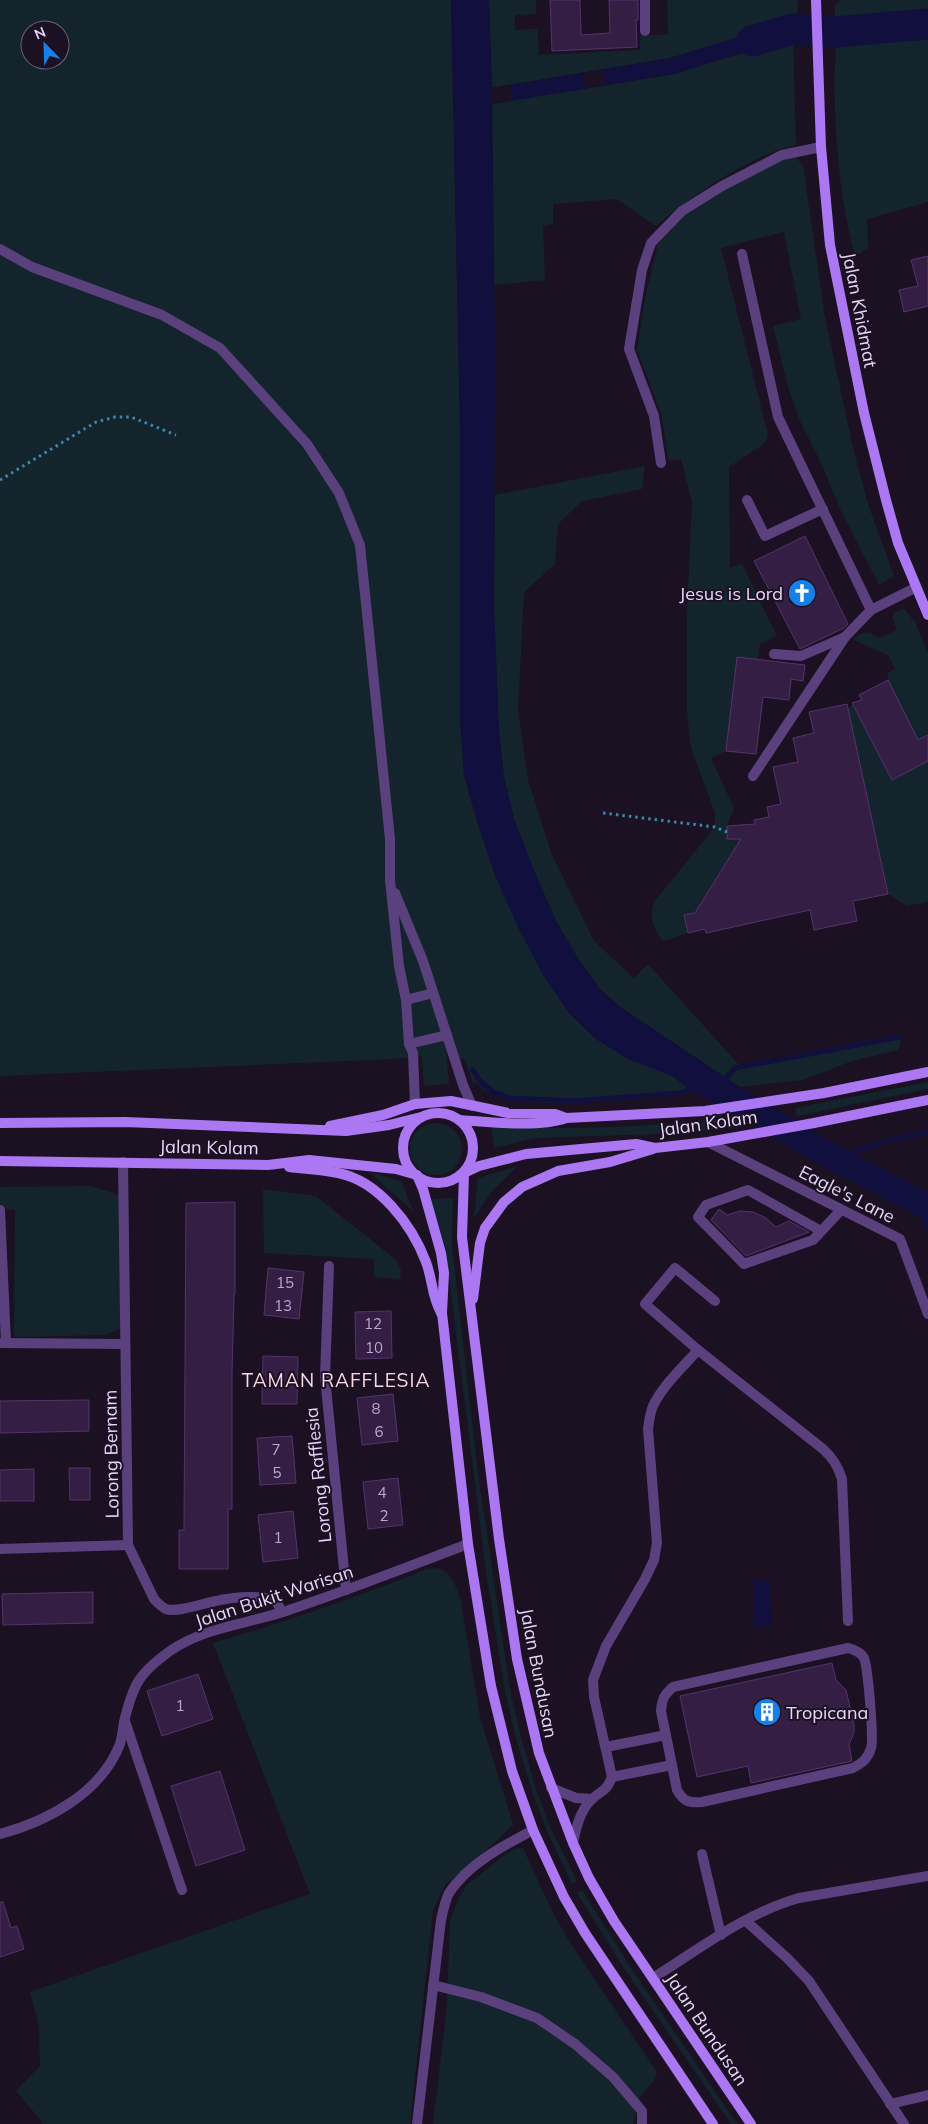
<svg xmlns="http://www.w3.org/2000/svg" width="928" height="2124" font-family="Mulish,sans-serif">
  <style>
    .green { fill: #14242d; fill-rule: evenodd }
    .water { fill: #100f3e }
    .pier { fill: #1b1123 }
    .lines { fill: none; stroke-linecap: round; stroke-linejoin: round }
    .stream { stroke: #100f3e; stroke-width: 5 }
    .river { stroke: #100f3e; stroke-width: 31 }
    .building { fill: #341e43; stroke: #55336c }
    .path { stroke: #3a86ac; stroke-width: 3; stroke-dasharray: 2.5 4; stroke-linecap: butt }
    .lane { stroke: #5b407e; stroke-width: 10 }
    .street { stroke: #5b407e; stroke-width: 10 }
    .secondary { stroke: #ab77f2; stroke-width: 10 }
    .labels { text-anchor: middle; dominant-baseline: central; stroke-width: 4; stroke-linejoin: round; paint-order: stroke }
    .number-label { font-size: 15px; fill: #bca9cd }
    .street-label { font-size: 18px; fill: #e9d7fb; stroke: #1b1123 }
    .poi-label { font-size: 18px; fill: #e9d7fb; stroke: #1b1123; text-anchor: end }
    .neighbourhood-label { font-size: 19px; letter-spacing: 1px; fill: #fbd9e1; stroke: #1b1123 }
  </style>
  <rect width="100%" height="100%" fill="#1b1123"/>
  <!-- green -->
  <g class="green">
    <path d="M0,0h451l9,423v295l4,57 13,46 18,54 24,54 50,84 27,26 32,19 44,18 18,13 -8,6c-39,3 -185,22 -205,-13l-4,1 -8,-23 -19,-6 3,30 -25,2 -2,-30 -30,3 -392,17zM30,30h30v30h-30z"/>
    <path d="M489,0h47v14l-21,1v15l23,-1 1,26 101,-5v-14l28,-2 -1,-34h131l-1,17 -5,4 -122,37 -178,30z"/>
    <path d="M840,0h88v18l-93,4v-16z"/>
    <path d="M928,30v172l-61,17 1,30 -13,7c-18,-70 -23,-144 -19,-215l8,-6z"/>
    <path d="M793,37l3,108c-44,9 -105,51 -140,81l-39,-27 -64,5v20l-10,2 2,54 -51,5 -2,-181 182,-30z"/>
    <path d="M795,157l8,8 21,147 29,136 15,56 26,72 -15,9 -39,-76 -18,-44 -23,-46 -11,-32 -15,-61 28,-7 -17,-87 -63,16 47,187 -3,8 -36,24 1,101 12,-4 35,72 -17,8 -2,16 -32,91 -15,7 23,50 -7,18v13h14l-41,66 1,6 -17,4 4,18 -24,8c-11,-12 -15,-23 -10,-39l61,-75v-14l-24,-65 -4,-37v-98l5,-111 -11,-43 -12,2 -8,-48 -24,-63 8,-52 13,-54 27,-29 39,-25 59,-30z"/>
    <path d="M645,466l-3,23 -60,12 -24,23 -3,40 -31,28 -6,118 10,70 24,75 42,86 40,37 14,-14 91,101 162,-31 -1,12 -3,4 -45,11 -49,19 -63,7 -120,-80 -21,-19 -22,-31 -21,-36 -22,-50 -20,-52 -10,-42 -5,-45 -5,-123 1,-114z"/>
    <path d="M904,609l11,13 13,31v82l-47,24 11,21 36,-19v141l-21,4 -19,-12 -53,-179 18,-10 16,30 37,-19 -18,-36v-7l7,-4 -7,-14 -35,-15c8,-8 16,-10 25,-2l19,-8 -5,-14 3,-4z"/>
    <path d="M928,1082v7l-131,27 -2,-8z"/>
    <path d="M731,1117l15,8 -61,8 -149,5 -42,10 -3,-22c24,2 48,2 72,2 57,0 112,-4 168,-11z"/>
    <circle cx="436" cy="1149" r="26"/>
    <path d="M518,1166l-26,25 -18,27 4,-40z"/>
    <path d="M369,1172l32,9 12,30z"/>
    <path d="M89,1186l19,5 17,7 -4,130 -15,7 -92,2 1,-127 -15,-1v-22z"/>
    <path d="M263,1189l53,7 79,63 6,11 -1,9 -26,-2v-18l-110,-6z"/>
    <path d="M453,1198l-1,47 25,221 33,224 12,51 15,51 14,37 26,52 -5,3 -25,-53 -14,-37 -16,-52 -12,-51 -19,-120 -41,-326 -15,-46z"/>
    <path d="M438,1568c14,5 17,16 22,29l20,120 33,107 -15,16 -53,45 -12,25 -23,214h-366l-28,-33 24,-25 -1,-39 -9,-35 280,-98 -97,-251c72,-21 142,-45 212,-73z"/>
    <path d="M523,1848l30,65 15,26 89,133 -3,9 -14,16 -7,27h-200l14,-119 3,-84 8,-22 9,-14 36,-29 11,-7z"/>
    <path d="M582,1890l49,78 106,156h-6l-106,-154 -48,-77z"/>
  </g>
  <!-- water -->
  <g class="water">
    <path d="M451,0h38l3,88 178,-30 122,-37 1,16 -119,37 -182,30 3,240 -1,265 5,123 5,45 10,42 20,52 22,50 21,36 22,31 21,19 115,77 97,58 96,51v43l-6,-18 -113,-59 -119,-70 -18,-13 -44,-17 -32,-20 -27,-26 -26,-38 -24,-46 -24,-54 -18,-54 -13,-46 -4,-57v-295z"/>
    <path d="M928,18v12l-84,5 -8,6 -1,-19z"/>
    <path d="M753,1580h17l1,46 -17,1z"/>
  </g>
  <!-- pier -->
  <g class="pier">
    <path d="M604,70l1,15 -20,3 -2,-15z"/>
    <path d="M512,85v15l-20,4v-16z"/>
  </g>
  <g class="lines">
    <!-- stream -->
    <g class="stream">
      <path d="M473,1070l6,10 13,11 17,7 65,3 105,-8 17,-6"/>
      <path d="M720,1079l6,-1 9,-10 165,-31"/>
      <path d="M847,1155l34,-13 47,-10"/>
    </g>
    <!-- river -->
    <path class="river" d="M752,41l41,-12 42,3 93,-8"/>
  </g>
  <!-- building -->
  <g class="building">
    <path d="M550,0h30l1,35 29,-2 -1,-33h29v20h-2l1,27 -85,4z"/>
    <path d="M928,256v50l-24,6 -5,-22 19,-4 -7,-26z"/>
    <path d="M805,536l43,88 -4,4 -44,21 -46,-88z"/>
    <path d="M737,657l68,8 -2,16 -12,-2 -2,21 -26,-3 -7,57 -30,-3z"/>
    <path d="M888,680l30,60 10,-5v26l-36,19 -40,-77 10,-3 -3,-5z"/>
    <path d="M847,704l41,190 -35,7 4,20 -43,9 -4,-20 -104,23 -1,-4 -17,4 -4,-18 11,-2 46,-74h-14v-13l28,-2 -1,-4 15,-3 -2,-10 14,-3 -8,-37 25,-5 -5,-24 21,-5 -5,-21z"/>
    <path d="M235,1202v92h-1l-2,80v135h-4v60h-49v-39h5l2,-327z"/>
    <path d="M719,1209l8,6 13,-4 13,1 13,6 10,9 13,-6 20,11 -63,24 -35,-36z"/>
    <path d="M268,1268l36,4 -5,47 -35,-4z"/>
    <path d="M391,1311l1,47 -36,1 -1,-47z"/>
    <path d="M263,1356l35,1 -1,47h-35z"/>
    <path d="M393,1394l5,47 -36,4 -5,-47z"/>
    <path d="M89,1400v31l-89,2v-32z"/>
    <path d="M292,1436l4,47 -36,2 -3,-47z"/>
    <path d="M69,1468h21v32h-20z"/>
    <path d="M34,1469v32h-34v-31z"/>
    <path d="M398,1478l5,47 -35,4 -5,-47z"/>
    <path d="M293,1511l5,47 -35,4 -5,-47z"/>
    <path d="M93,1592v31l-90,2 -1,-31z"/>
    <path d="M832,1663l4,17 10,10 8,34v9l-5,11 3,17 -101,22 -3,-17 -51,11 -17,-81z"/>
    <path d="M198,1674l15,45 -51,17 -15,-45z"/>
    <path d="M220,1771l25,79 -49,16 -25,-80z"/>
    <path d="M0,1902h3l8,26 6,-2 7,23 -24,8z"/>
  </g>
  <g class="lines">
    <!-- path -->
    <g class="path">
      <path d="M0,480l96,-58 19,-5h16l45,18"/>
      <path d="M603,813l112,14 12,5"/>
    </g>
    <!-- lane -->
    <g class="lane">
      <path d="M645,0v31"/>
      <path d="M0,249l32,18 130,48 58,33 87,96 32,49 21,52 30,294v41l9,86 7,34 3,44 4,9 2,51"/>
      <path d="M742,254l36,163 93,193 44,-22"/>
      <path d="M747,500l18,36 58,-27"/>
      <path d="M774,654l27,2 44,-19 26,-27"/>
      <path d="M753,776l92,-139"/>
      <path d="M395,893l28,68 40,124 9,21"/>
      <path d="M406,1000l27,-7"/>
      <path d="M409,1044l38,-9"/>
      <path d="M0,1210l6,133"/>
      <path d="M821,1231l-73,-41 -42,15 -8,12 46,47 69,-24 28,-30"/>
      <path d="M715,1301l-40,-33 -30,36 53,46 125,99c10,9 15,17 19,30l6,142"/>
      <path d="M848,1648c6,2 13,4 16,10 4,10 10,81 7,90 -3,11 -9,15 -18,20l-151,34c-13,1 -18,0 -25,-12l-16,-79c1,-12 3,-16 12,-24z"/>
      <path d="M606,1747l60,-12"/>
      <path d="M612,1777l60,-12"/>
      <path d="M702,1854l19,81"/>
      <path d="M417,2124l24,-204c2,-9 4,-19 8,-27 19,-29 54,-47 84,-63"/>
    </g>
    <!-- street -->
    <g class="street">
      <path d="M661,463l-7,-47 -25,-67 13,-79 9,-27 31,-32 40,-25 60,-31 39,-8"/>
      <path d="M708,1142l192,97 28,75"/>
      <path d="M123,1162l5,383 26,54c4,4 7,8 12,10 11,4 38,-6 50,-8 12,-3 51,-8 60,1 3,2 4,7 5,10"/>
      <path d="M329,1266l-4,111 21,213"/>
      <path d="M0,1343l125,1"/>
      <path d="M0,1549l128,-4"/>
      <path d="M125,1721l57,169"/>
      <path d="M551,1788l25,10 16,1"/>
      <path d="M0,1834c48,-13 101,-41 120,-90 2,-7 3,-15 4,-22 9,-37 14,-48 46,-71 33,-23 75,-27 113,-39 63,-21 124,-45 185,-68"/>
      <path d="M573,1843c3,-15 7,-32 18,-43 11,-11 14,-6 21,-23l-18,-80 -1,-17 13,-34 39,-67 9,-19 3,-17 -9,-114c1,-8 2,-16 5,-23 10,-21 30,-39 45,-56"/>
      <path d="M746,1921l41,37 22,23 95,143"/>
      <path d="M653,1978c46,-29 93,-65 146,-80l129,-22"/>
      <path d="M433,1985l48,12 56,21 38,26 38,33 29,34v13"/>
      <path d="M890,2104l38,-9"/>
    </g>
    <!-- secondary -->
    <g class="secondary">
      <path d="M816,0l5,147 9,98 34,168 22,87 12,43 30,72"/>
      <circle cx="438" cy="1148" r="35"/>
      <path d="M459,1120c30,2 80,8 107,-2l139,-7 119,-18 104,-21"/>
      <path d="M0,1123l125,-1 221,9 43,-6 32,-8"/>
      <path d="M330,1126l53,-11 32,-11 36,-3 57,12 47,1 11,4"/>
      <path d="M0,1161l268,4 41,-5 87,9 21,6 6,14 18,64 3,20 -2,40 26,231 23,142 21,85 21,59 31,67 21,36 128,191"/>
      <path d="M289,1167c16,2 33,3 49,6 41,8 74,52 88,89 7,19 5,32 15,51"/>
      <path d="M473,1299l7,-56 5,-15 19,-26 18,-15 36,-16 52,-9 43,-13"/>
      <path d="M751,2124l-137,-203 -25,-43 -16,-35 -34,-90 -22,-94 -18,-120 -37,-302 2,-64 15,-7 47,-12 110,-10 19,4 53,-6 106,-19 114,-23"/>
    </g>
  </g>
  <!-- icons -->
  <defs>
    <symbol id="church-disc" viewBox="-11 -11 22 22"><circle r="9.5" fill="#1680e8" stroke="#1b1123"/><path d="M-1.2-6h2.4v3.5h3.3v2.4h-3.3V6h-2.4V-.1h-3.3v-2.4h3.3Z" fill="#fff"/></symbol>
    <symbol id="building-disc" viewBox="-11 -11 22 22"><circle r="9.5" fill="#1680e8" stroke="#1b1123"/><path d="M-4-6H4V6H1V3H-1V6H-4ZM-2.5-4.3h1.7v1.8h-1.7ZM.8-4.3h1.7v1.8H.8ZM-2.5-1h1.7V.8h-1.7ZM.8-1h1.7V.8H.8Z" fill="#fff"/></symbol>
  </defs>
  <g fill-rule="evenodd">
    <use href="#church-disc" x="786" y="577" width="32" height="32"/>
    <use href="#building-disc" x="751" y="1696" width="32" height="32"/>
  </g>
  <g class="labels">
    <!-- number labels -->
    <g class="number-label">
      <text x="285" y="1282">15</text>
      <text x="283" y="1305">13</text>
      <text x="373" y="1323">12</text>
      <text x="374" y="1347">10</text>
      <text x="376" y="1408">8</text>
      <text x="379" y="1431">6</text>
      <text x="276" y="1449">7</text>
      <text x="277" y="1472">5</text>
      <text x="382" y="1492">4</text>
      <text x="384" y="1515">2</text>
      <text x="278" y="1537">1</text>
      <text x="180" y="1705">1</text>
    </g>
    <!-- street labels -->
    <g class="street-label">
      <text transform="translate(860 310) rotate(79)">Jalan Khidmat</text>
      <text transform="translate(708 1123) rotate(-8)">Jalan Kolam</text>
      <text transform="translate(209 1147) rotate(1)">Jalan Kolam</text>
      <text transform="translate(847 1194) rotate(27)">Eagle's Lane</text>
      <text transform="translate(111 1454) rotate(-91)">Lorong Bernam</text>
      <text transform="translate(318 1475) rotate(-96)">Lorong Rafflesia</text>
      <text transform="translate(274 1596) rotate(-18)">Jalan Bukit Warisan</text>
      <text transform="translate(539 1673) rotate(79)">Jalan Bundusan</text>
      <text transform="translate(707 2029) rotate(56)">Jalan Bundusan</text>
    </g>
    <!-- poi labels -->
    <g class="poi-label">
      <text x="783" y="593">Jesus is Lord</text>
      <text x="786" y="1712" text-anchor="start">Tropicana</text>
    </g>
    <!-- neighbourhood labels -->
    <g class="neighbourhood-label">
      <text x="336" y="1380">TAMAN RAFFLESIA</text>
    </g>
  </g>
  <!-- north arrow -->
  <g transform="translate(45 45) rotate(337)"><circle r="24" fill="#1b1123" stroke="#6d6079"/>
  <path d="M0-4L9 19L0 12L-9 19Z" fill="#1680e8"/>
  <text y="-8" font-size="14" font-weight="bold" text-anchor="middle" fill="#e9d7fb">N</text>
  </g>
</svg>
